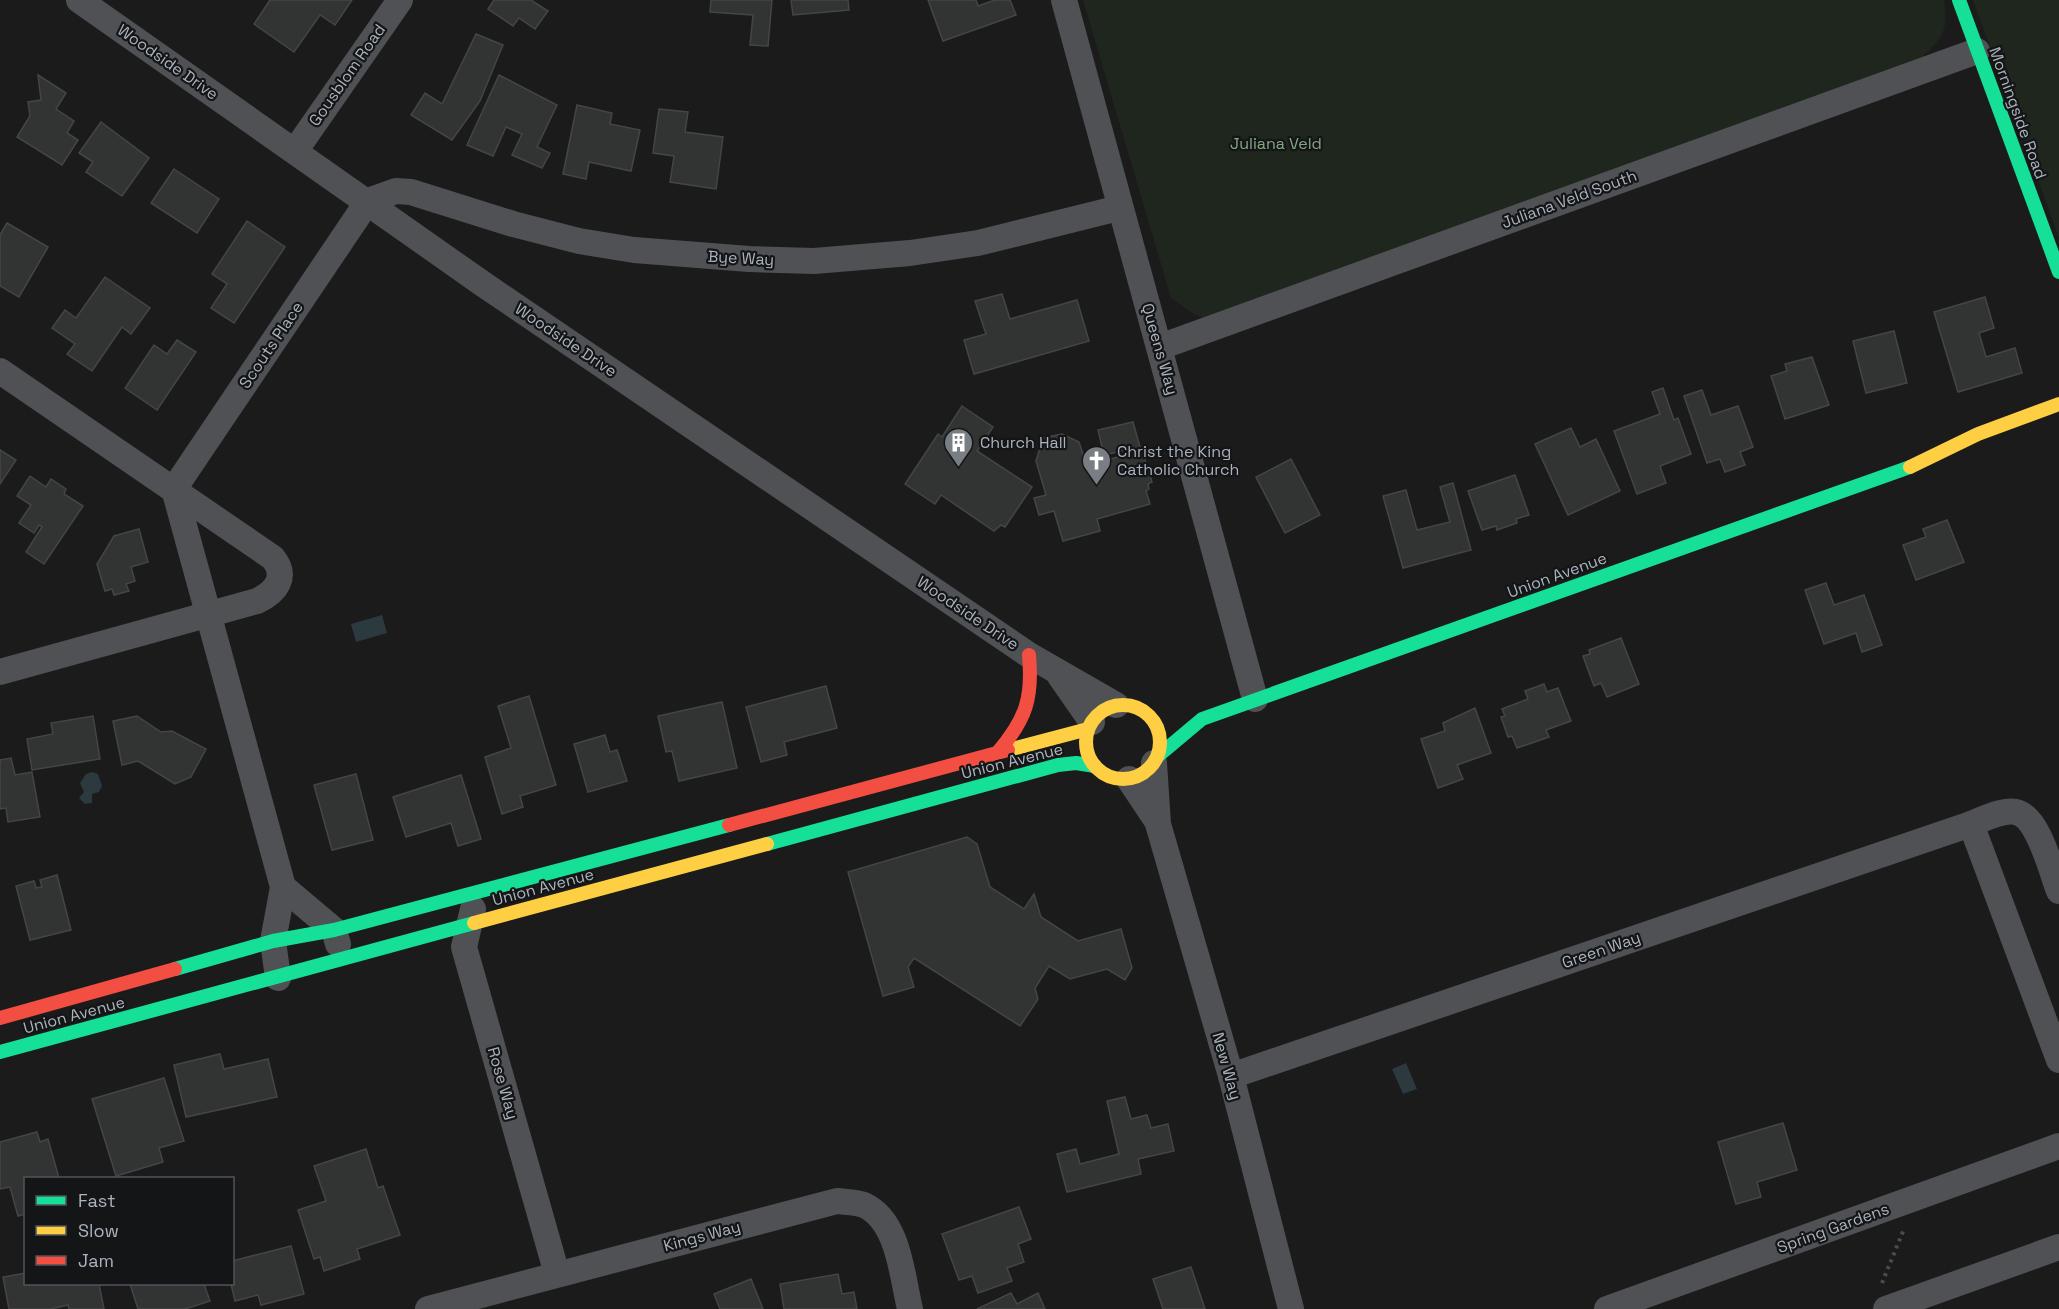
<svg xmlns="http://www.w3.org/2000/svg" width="2059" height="1309" font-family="'Space Grotesk',sans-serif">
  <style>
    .green { fill: #1e261e }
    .water { fill: #2c393e }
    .building { fill: #323333; stroke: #434547; stroke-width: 1.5 }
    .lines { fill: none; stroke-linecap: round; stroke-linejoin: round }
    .path { stroke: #4b4c4f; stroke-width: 4; stroke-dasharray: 3 4.5; stroke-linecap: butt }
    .street { stroke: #4f5154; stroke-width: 26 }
    .fast { stroke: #16e098; stroke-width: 14 }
    .slow { stroke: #ffcf43; stroke-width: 14 }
    .jam { stroke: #f24e42; stroke-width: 14 }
    .labels { text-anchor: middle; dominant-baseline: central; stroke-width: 4.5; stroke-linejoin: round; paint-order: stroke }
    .street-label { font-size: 16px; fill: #abb3bd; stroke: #141517 }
    .park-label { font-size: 16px; fill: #84a981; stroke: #141517 }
    .poi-label { font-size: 16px; fill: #abb3bd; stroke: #141517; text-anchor: start }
  </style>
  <rect width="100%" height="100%" fill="#1b1b1b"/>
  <!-- green -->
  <g class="green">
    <path d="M1083,0h861c5,29 -1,38 -22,57l-711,264 -17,-7 -23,-16z"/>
    <path d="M1973,0h86v238z"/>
  </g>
  <!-- water -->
  <g class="water">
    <path d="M382,615l5,18 -31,9 -5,-18z"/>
    <path d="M92,772l6,2 4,12 -3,6 -7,2v9l-7,1 -6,-6 5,-6 -4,-9 6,-9z"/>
    <path d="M1406,1063l11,26 -14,5 -11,-25z"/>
  </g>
  <!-- building -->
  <g class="building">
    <path d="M270,0h82l-17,25 -15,-10 -26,37 -40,-28z"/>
    <path d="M494,0h37l17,11 -13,18 -16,-11 -6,8 -25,-17z"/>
    <path d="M711,0h61l-4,46 -18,-1 3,-30 -43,-3z"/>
    <path d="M791,0h57l1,10 -56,5z"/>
    <path d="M928,0h48l2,6 17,-6h15l6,15 -73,26z"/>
    <path d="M476,34l27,11 -23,56 -28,39 -41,-25 14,-22 17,11z"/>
    <path d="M38,75l28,18 -10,16 18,12 -7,12 11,7 -16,25 -45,-28 13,-21 -2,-14 13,-2z"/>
    <path d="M499,75l58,30 -20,42 13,6 -8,15 -30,-13 10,-21 -16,-7 -13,29 -26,-11z"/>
    <path d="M577,105l35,8 -2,11 30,6 -9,41 -42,-9 -3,17 -23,-5z"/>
    <path d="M659,109l29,3 -3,20 38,5 -7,52 -46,-7 4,-26 -21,-3z"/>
    <path d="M101,122l48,36 -27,38 -36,-24 7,-10 -14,-9z"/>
    <path d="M174,169l45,30 -22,34 -46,-30z"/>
    <path d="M247,221l38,26 -51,76 -23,-15 16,-24 -15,-10z"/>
    <path d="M7,223l41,24 -29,50 -19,-11v-51z"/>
    <path d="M105,277l45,31 -19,26 -9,-7 -30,44 -25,-17 8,-10 -23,-16 13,-18 11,8z"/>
    <path d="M1002,294l8,25 67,-19 12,41 -115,33 -10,-34 22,-6 -11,-33z"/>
    <path d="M1985,297l9,31 -15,5 7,24 29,-9 7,25 -64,19 -24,-80z"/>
    <path d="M1894,331l13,52 -41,10 -13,-52z"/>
    <path d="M177,340l19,12 -39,58 -32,-22 29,-43 13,9z"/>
    <path d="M1812,357l17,48 -44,14 -14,-43 16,-5 -2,-7z"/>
    <path d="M1663,388l11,32 4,-2 13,36 -31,12 6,17 -29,11 -23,-63 46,-17 -8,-22z"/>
    <path d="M1702,390l9,25 27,-9 15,41 -13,5 5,13 -20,7 -5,-13 -13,4 -23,-67z"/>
    <path d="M962,406l31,21 -16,24 55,36 -27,40 -4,-2 -7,6 -53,-36 -6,9 -30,-20 33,-50 4,3z"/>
    <path d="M1133,422l7,25 -36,8 -6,-25z"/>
    <path d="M1571,428l9,19 16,-8 24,52 -52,24 -33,-71z"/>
    <path d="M1062,434l17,8 8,24 55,-16 10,32 -4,2 1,5 -3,2 4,13 -53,15 3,12 -37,10 -9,-30 -15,4 -5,-17 12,-3 -10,-34 7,-23z"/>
    <path d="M0,450l16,10 -16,24z"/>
    <path d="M1291,459l29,56 -35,18 -29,-56z"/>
    <path d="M1515,475l14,40 -13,4 1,4 -20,7 -1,-4 -14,4 -14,-39z"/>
    <path d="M30,476l16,11 5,-8 15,10 -2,5 19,12 -39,58 -18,-12 16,-25 -3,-2 -5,8 -15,-10 12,-18 -14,-9z"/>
    <path d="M1453,483l18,67 -68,18 -20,-72 23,-6 11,40 33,-8 -10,-35z"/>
    <path d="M1947,520l17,42 -48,18 -13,-35 23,-8 -3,-8z"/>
    <path d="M139,529l9,33 -17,5 4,14 -9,3 3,7 -15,4 -2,-6 -7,2 -8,-27 17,-28z"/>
    <path d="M1826,583l8,22 30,-10 18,50 -20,7 -6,-19 -32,11 -19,-54z"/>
    <path d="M1621,638l18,46 -32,13 -6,-14 -7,3 -11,-30 7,-2 -1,-4z"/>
    <path d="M1544,684l3,8 11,-4 13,33 -25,9 3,7 -32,11 -5,-12 -4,1 -7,-20 4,-1 -3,-7 26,-10 -3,-8z"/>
    <path d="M826,686l11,42 -53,14 3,13 -26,7 -15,-55z"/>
    <path d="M529,696l27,89 -36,11 3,11 -21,7 -17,-57 26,-9 -13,-42z"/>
    <path d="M722,702l15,66 -58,13 -7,-30 -6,1 -8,-36z"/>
    <path d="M1475,708l16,45 -34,12 6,14 -25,9 -17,-49 24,-8 -2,-8z"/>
    <path d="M93,716l7,43 -68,11 -5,-31 26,-5 -2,-11z"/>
    <path d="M137,716l24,16 11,-1 34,18 -15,28 -16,7 -37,-23 -16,4 -9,-44z"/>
    <path d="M605,735l5,17 7,-2 10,31 -39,11 -14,-48z"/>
    <path d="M11,758l4,17 17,-3 8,45 -32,5 -2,-14 -6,1v-49z"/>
    <path d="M356,774l17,66 -41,10 -18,-65z"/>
    <path d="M461,775l20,64 -23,7 -7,-23 -45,14 -13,-40z"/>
    <path d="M967,837l10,7 13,43 34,22 10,-15 7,23 37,24 43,-12 11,39 -7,12 -18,-11 -37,10 -21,-13 -14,22 3,11 -18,27 -106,-68 -6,9 6,20 -31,9 -35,-124z"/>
    <path d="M57,875l14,55 -41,10 -14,-54 18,-5 2,7 6,-1 -2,-7z"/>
    <path d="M220,1054l4,15 44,-10 9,38 -91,20 -12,-52z"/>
    <path d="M164,1078l20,63 -25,7 4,14 -47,14 -24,-77z"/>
    <path d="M1125,1097l6,22 16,-4 4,13 17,-4 6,27 -36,8 3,15 -74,18 -10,-38 19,-5 4,15 39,-10 -12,-53z"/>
    <path d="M1783,1123l14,47 -40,12 4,15 -25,7 -18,-62z"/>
    <path d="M37,1132l3,10 8,-3 11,39h-33v36l-8,2 -8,-29 -10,2v-47z"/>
    <path d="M366,1149l12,39 5,-2 17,49 -43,14 3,10 -36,12 -4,-14 -6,2 -16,-49 28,-9 -12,-35z"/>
    <path d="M1019,1207l12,32 -13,5 6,18 -17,6 5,13 -34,12 -6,-17 -13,4 -17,-46z"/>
    <path d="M291,1246l13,48 -43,11 -3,-10 -23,6 -4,-17 1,-23z"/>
    <path d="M1191,1267l14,42h-42l-10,-30z"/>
    <path d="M26,1273v11h73l5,25h-35l-1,-4 -17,4h-42l-6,-32z"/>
    <path d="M838,1274l4,20 12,-2 3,17h-73l-4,-25z"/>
    <path d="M751,1279l12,30h-43l-6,-15z"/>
    <path d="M130,1284h74l6,17 -25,8h-47z"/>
    <path d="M1011,1293l6,11 21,-11 7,16h-68z"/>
  </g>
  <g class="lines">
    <!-- path -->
    <path class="path" d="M1882,1283l22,-54"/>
    <!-- street -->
    <g class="street">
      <path d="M79,0l404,284 546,371 87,50"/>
      <path d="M1064,0l191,699"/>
      <path d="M295,151l105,-151"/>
      <path d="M1160,347l817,-296"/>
      <path d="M0,371l273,187c15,19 3,34 -16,43l-257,71"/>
      <path d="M174,489l194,-288 28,-10 15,1 102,32 66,17 55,9 115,9 65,2 96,-8 68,-10 141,-35"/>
      <path d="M174,489l109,398 -10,54 5,37"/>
      <path d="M1060,676l32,46"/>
      <path d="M1154,763l4,61 73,252 60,233"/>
      <path d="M1129,779l26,39"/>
      <path d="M1971,824c13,-5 31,-15 45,-12 23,5 35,59 43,79"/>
      <path d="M283,887l51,43 4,14"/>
      <path d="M473,909l-9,38 93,327"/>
      <path d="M1231,1076l740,-252 88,236"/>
      <path d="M428,1309l409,-108c8,1 20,1 27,4 35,16 38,71 46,104"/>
      <path d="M1607,1309l452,-163"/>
      <path d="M1886,1309l173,-62"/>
    </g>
    <!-- fast -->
    <g class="fast">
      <path d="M1959,0l100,272"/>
      <path d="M1158,756l44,-37 708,-252"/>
      <path d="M767,844l291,-79 18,-2 19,3"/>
      <path d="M175,969l98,-28 61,-11 395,-105"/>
      <path d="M0,1052l474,-129"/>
    </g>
    <!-- slow -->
    <g class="slow">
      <path d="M1910,467l68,-33 81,-30"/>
      <circle cx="1123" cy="742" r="37"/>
      <path d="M1008,750l80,-21"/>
      <path d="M474,923l293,-79"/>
    </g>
    <!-- jam -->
    <g class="jam">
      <path d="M998,752c28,-33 35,-54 31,-97"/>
      <path d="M729,825l279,-75"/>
      <path d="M0,1018l175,-49"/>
    </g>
  </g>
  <!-- icons -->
  <defs>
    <symbol id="building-pin" viewBox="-11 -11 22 30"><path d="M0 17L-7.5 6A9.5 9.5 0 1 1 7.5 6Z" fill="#797e84" stroke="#141517"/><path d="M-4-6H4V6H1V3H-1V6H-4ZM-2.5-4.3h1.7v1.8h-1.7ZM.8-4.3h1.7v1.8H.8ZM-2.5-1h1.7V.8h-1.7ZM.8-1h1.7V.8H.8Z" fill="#fff"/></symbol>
    <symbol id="church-pin" viewBox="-11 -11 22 30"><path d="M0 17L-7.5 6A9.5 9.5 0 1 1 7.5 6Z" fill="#797e84" stroke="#141517"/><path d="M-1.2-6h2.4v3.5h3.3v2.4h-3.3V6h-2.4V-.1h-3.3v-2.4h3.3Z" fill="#fff"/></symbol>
  </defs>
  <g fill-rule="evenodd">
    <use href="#building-pin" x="942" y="426" width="33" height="45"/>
    <use href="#church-pin" x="1080" y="444" width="33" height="45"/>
  </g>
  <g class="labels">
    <!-- street labels -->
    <g class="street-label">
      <text transform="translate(168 62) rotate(35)">Woodside Drive</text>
      <text transform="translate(347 75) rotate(-55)">Gousblom Road</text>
      <text transform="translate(2018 113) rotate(70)">Morningside Road</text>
      <text transform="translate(1569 199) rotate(-20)">Juliana Veld South</text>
      <text transform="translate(741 258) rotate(3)">Bye Way</text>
      <text transform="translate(566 340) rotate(34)">Woodside Drive</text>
      <text transform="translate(271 345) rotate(-56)">Scouts Place</text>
      <text transform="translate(1160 349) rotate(74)">Queens Way</text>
      <text transform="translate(1557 575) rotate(-20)">Union Avenue</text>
      <text transform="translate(968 613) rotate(34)">Woodside Drive</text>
      <text transform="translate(1012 761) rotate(-14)">Union Avenue</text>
      <text transform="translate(543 887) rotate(-15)">Union Avenue</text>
      <text transform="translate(1601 950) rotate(-19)">Green Way</text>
      <text transform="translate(74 1015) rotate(-15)">Union Avenue</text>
      <text transform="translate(1227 1066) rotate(74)">New Way</text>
      <text transform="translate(503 1083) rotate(74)">Rose Way</text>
      <text transform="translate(1833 1228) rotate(-20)">Spring Gardens</text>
      <text transform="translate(702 1236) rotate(-15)">Kings Way</text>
    </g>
    <!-- park labels -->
    <g class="park-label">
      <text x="1276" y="143">Juliana Veld</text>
    </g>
    <!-- poi labels -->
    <g class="poi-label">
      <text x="980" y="442">Church Hall</text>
      <text x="1117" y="451">Christ the King<tspan x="1117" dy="18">Catholic Church</tspan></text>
    </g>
  </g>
  <!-- legend -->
  <rect x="24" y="1177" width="210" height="108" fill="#141517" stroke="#505459" stroke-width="1.5"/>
  <rect x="36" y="1196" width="30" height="9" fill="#16e098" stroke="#505459" stroke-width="1.5"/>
  <text x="78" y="1207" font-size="18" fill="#abb3bd">Fast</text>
  <rect x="36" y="1226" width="30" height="9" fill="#ffcf43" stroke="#505459" stroke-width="1.5"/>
  <text x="78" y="1237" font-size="18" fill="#abb3bd">Slow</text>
  <rect x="36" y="1256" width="30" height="9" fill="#f24e42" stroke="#505459" stroke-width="1.5"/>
  <text x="78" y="1267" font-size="18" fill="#abb3bd">Jam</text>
</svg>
